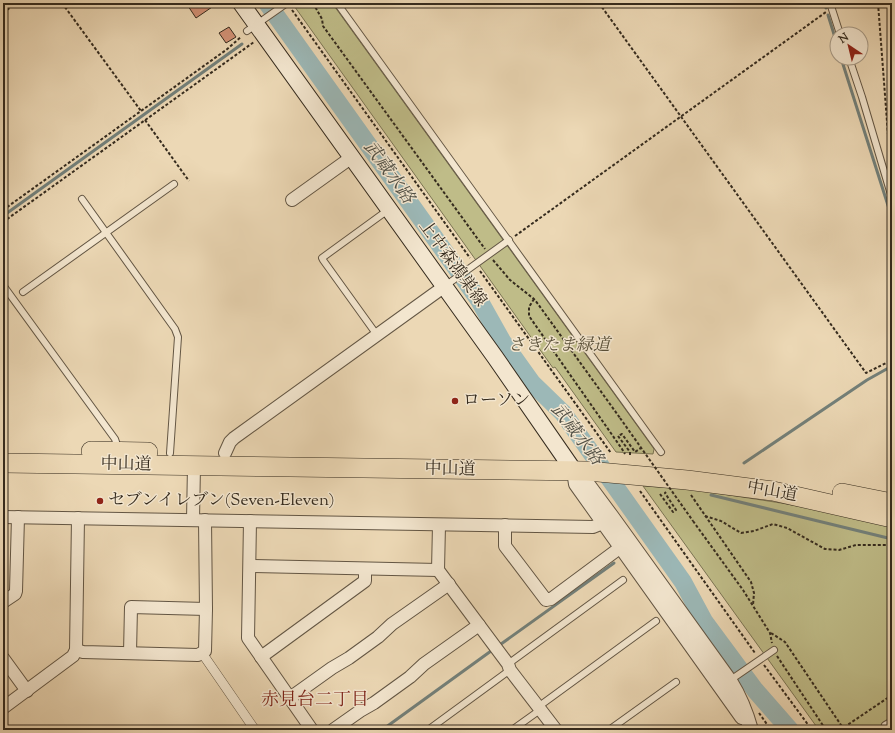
<svg xmlns="http://www.w3.org/2000/svg" width="895" height="733" font-family="'Sorts Mill Goudy','Noto Serif JP',serif">
  <style>
    .green { fill: #bfbc88; stroke: #7a7453 }
    .lines { fill: none; stroke-linecap: round; stroke-linejoin: round }
    .stream { stroke: #73807a; stroke-width: 3 }
    .river { stroke: #9cb8b7; stroke-width: 18 }
    .building { fill: #d29175; stroke: #352b1e }
    .service-casing { stroke: #635644; stroke-width: 8 }
    .pedestrian-casing { stroke: #635644; stroke-width: 10 }
    .minor-casing { stroke: #635644; stroke-width: 14 }
    .tertiary-casing { stroke: #635644; stroke-width: 16 }
    .secondary-casing { stroke: #352b1e; stroke-width: 18 }
    .trunk-casing { stroke: #352b1e; stroke-width: 20 }
    .path { stroke: #352b1e; stroke-width: 2; stroke-dasharray: 3 2; stroke-linecap: butt }
    .service { stroke: #f3e6cf; stroke-width: 6 }
    .pedestrian { stroke: #f3e6cf; stroke-width: 9 }
    .minor { stroke: #f3e6cf; stroke-width: 12 }
    .tertiary { stroke: #f3e6cf; stroke-width: 14 }
    .secondary { stroke: #f3e6cf; stroke-width: 16 }
    .trunk { stroke: #ecd8b5; stroke-width: 19 }
    .path-bridge { stroke: #352b1e; stroke-width: 2; stroke-dasharray: 3 2; stroke-linecap: butt }
    .poi-dot { fill: #8f2418; stroke: #f3e6cf; stroke-width: 1.5 }
    .labels { text-anchor: middle; dominant-baseline: central; stroke-width: 3; stroke-linejoin: round; paint-order: stroke }
    .street-label { font-size: 17px; fill: #352b1e; stroke: #f3e6cf }
    .park-label { font-size: 17px; font-style: italic; fill: #584f38; stroke: #f3e6cf }
    .poi-label { font-size: 17px; fill: #352b1e; stroke: #f3e6cf; text-anchor: start }
    .water-label { font-size: 18px; font-style: italic; fill: #4f4e44; stroke: #f3e6cf }
    .neighbourhood-label { font-size: 18px; fill: #7a1f14; stroke: #f3e6cf }
  </style>
  <rect width="100%" height="100%" fill="#ecd8b5"/>
  <filter id="stains"><feTurbulence type="fractalNoise" baseFrequency=".005" numOctaves="4"/><feColorMatrix values="0 0 0 0 .2 0 0 0 0 .09 0 0 0 0 .02 0 0 0 .5 -.17"/></filter>
  <radialGradient id="worn" r=".72"><stop offset=".6" stop-color="#630" stop-opacity="0"/><stop offset="1" stop-color="#630" stop-opacity=".3"/></radialGradient>
  <!-- green -->
  <g class="green">
    <path d="M292,3h40l322,446 -1,5 -37,-2 -61,-85 -2,1z"/>
    <path d="M643,486l47,3 91,14 83,15 28,7v205h-73z"/>
  </g>
  <g class="lines">
    <!-- stream -->
    <g class="stream">
      <path d="M825,3l1,5"/>
      <path d="M828,15l9,29"/>
      <path d="M841,58l51,160"/>
      <path d="M3,216l239,-172"/>
      <path d="M744,463l123,-83 25,-14"/>
      <path d="M711,495l181,44"/>
      <path d="M501,644l113,-81"/>
      <path d="M382,730l109,-79"/>
    </g>
    <!-- river -->
    <path class="river" d="M267,3l212,297 23,41 30,42 31,30 120,169 21,39 51,69 35,40"/>
  </g>
  <!-- building -->
  <g class="building">
    <path d="M186,3h32l-22,15z"/>
    <path d="M229,27l7,10 -10,6 -7,-10z"/>
  </g>
  <g class="lines">
    <defs>
      <g id="service">
        <path d="M337,3l324,449"/>
        <path d="M830,3l10,31"/>
        <path d="M247,31l40,-28"/>
        <path d="M849,58l13,39 30,101"/>
        <path d="M82,199l93,130 3,8 -8,116"/>
        <path d="M3,285l112,154 3,9"/>
        <path d="M445,286l64,-46"/>
        <path d="M23,292l151,-108"/>
        <path d="M377,335l-54,-75 -1,-2 66,-48"/>
        <path d="M508,664l115,-84"/>
        <path d="M729,681l45,-31"/>
        <path d="M538,707l118,-86"/>
        <path d="M885,725l7,-4"/>
        <path d="M428,730l82,-60"/>
        <path d="M512,730l28,-20"/>
        <path d="M609,730l67,-48"/>
      </g>
      <path id="pedestrian" d="M202,653l53,77"/>
      <g id="minor">
        <path d="M292,200l60,-43"/>
        <path d="M225,453l5,-11 4,-4 211,-152"/>
        <path d="M3,517l590,10 10,-4 8,-6"/>
        <path d="M193,520l1,-54"/>
        <path d="M250,521l-2,117 64,92"/>
        <path d="M439,525l-1,45 70,94 2,6 46,60"/>
        <path d="M505,525v21l41,54 5,-1 70,-52"/>
        <path d="M250,566l188,4"/>
        <path d="M3,602l12,-8 1,-3 2,-74"/>
        <path d="M76,650l7,2 115,3 7,-4 1,-42 -1,-89"/>
        <path d="M130,653l1,-46 75,2"/>
        <path d="M261,657l104,-76v-12"/>
        <path d="M3,658l24,33"/>
        <path d="M290,698l42,-30 17,-10 29,-21 14,-13 57,-40"/>
        <path d="M3,708l70,-52 3,-6 2,-132"/>
        <path d="M333,730l27,-19 14,-8 36,-26 14,-13 55,-39"/>
      </g>
      <g id="tertiary">
        <path d="M574,471l12,11 26,35 118,164c10,16 16,31 21,49"/>
        <path d="M574,471l2,13 166,233"/>
      </g>
      <path id="secondary" d="M241,3l254,354 79,114"/>
      <g id="trunk">
        <path d="M91,451l57,1"/>
        <path d="M3,463l584,8 100,9 86,11 119,27"/>
        <path d="M842,493l50,10"/>
      </g>
    </defs>
    <!-- service casing -->
    <use href="#service" class="service-casing"/>
    <!-- pedestrian casing -->
    <use href="#pedestrian" class="pedestrian-casing"/>
    <!-- minor casing -->
    <use href="#minor" class="minor-casing"/>
    <!-- tertiary casing -->
    <use href="#tertiary" class="tertiary-casing"/>
    <!-- secondary casing -->
    <use href="#secondary" class="secondary-casing"/>
    <!-- trunk casing -->
    <use href="#trunk" class="trunk-casing"/>
    <!-- path -->
    <g class="path">
      <path d="M62,3l79,108"/>
      <path d="M313,3l9,16 1,7 162,223"/>
      <path d="M599,3l267,370 26,-13"/>
      <path d="M878,3l12,158"/>
      <path d="M839,5l8,-2"/>
      <path d="M292,10l178,248"/>
      <path d="M3,13l13,-10"/>
      <path d="M145,120l44,61"/>
      <path d="M3,210l223,-160 15,-13"/>
      <path d="M3,222l251,-180"/>
      <path d="M515,236l311,-224"/>
      <path d="M493,260l17,20 24,19 4,5 82,114"/>
      <path d="M480,271l131,182"/>
      <path d="M534,299l-5,8v9l93,133 3,5"/>
      <path d="M630,455v-3l-12,-16 4,-2 13,18 6,-4"/>
      <path d="M640,491l115,162"/>
      <path d="M660,494l13,18 3,-2 -11,-17 1,-1"/>
      <path d="M691,495l60,87 3,11 -1,12"/>
      <path d="M705,516l16,5 20,12 13,-2 19,-7 14,4 38,21 14,1 17,-5h36"/>
      <path d="M693,521l50,69 27,43 2,10"/>
      <path d="M771,633l14,9 58,86"/>
      <path d="M777,656l49,74"/>
      <path d="M764,665l48,65"/>
      <path d="M759,713l12,17"/>
      <path d="M840,730l49,-33 3,4"/>
    </g>
    <!-- service -->
    <use href="#service" class="service"/>
    <!-- pedestrian -->
    <use href="#pedestrian" class="pedestrian"/>
    <!-- minor -->
    <use href="#minor" class="minor"/>
    <!-- tertiary -->
    <use href="#tertiary" class="tertiary"/>
    <!-- secondary -->
    <use href="#secondary" class="secondary"/>
    <!-- trunk -->
    <use href="#trunk" class="trunk"/>
    <!-- path-bridge -->
    <path class="path-bridge" d="M620,418l73,103"/>
  </g>
  <!-- markers -->
  <g class="poi-dot">
    <circle cx="455" cy="401" r="4"/>
    <circle cx="100" cy="501" r="4"/>
  </g>
  <g class="labels">
    <!-- street labels -->
    <g class="street-label">
      <text transform="translate(452 264) rotate(54)">上中森鴻巣線</text>
      <text transform="translate(126 465) rotate(1)">中山道</text>
      <text transform="translate(450 470) rotate(1)">中山道</text>
      <text transform="translate(772 492) rotate(10)">中山道</text>
    </g>
    <!-- park labels -->
    <g class="park-label">
      <text x="559" y="346">さきたま緑道</text>
    </g>
    <!-- poi labels -->
    <g class="poi-label">
      <text x="463" y="401">ローソン</text>
      <text x="108" y="501">セブンイレブン(Seven-Eleven)</text>
    </g>
    <!-- water labels -->
    <g class="water-label">
      <text transform="translate(388 173) rotate(54)">武蔵水路</text>
      <text transform="translate(576 435) rotate(52)">武蔵水路</text>
    </g>
    <!-- neighbourhood labels -->
    <g class="neighbourhood-label">
      <text x="315" y="701">赤見台二丁目</text>
    </g>
  </g>
  <!-- margin -->
  <rect width="895" height="733" fill="none" stroke="#ecd8b5" stroke-width="16"/>
  <rect x="4" y="4" width="887" height="725" fill="none" stroke="#352b1e" stroke-width="2"/>
  <rect x="8" y="8" width="879" height="717" fill="none" stroke="#352b1e"/>
  <!-- north arrow -->
  <g transform="translate(849 46) rotate(325)"><circle r="19" fill="#f3e6cf" stroke="#a79b88"/>
  <path d="M0-3L7 15L0 10L-7 15Z" fill="#8f2418"/>
  <text y="-6" font-size="11" font-weight="bold" text-anchor="middle" fill="#352b1e">N</text>
  </g>
  <rect width="100%" height="100%" filter="url(#stains)"/>
  <rect width="100%" height="100%" fill="url(#worn)"/>
</svg>
